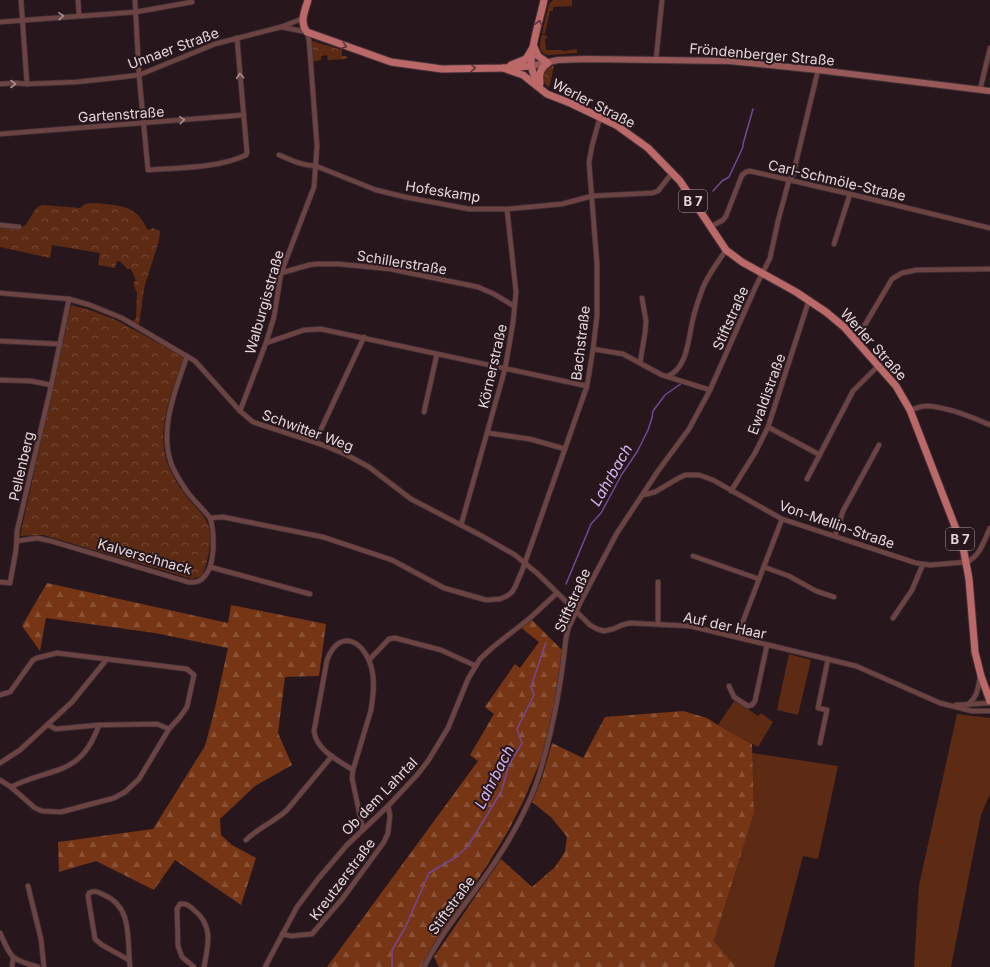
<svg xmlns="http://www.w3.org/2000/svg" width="990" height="967" font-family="Inter,sans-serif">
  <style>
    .grass { fill: #5d2b13 }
    .forest { fill: url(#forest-firs) }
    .park { fill: url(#park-crowns) }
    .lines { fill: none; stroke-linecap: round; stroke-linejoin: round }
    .stream { stroke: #734894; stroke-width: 1.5 }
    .street-casing { stroke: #413137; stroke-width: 6 }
    .secondary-casing { stroke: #413137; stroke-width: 8 }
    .primary-casing { stroke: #413137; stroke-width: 9 }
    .street { stroke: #6b4342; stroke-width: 4.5 }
    .secondary { stroke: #985857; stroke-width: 6 }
    .primary { stroke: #bb6868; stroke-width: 7 }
    .oneway { stroke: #a88d8e }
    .oneway2 { stroke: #5b3337 }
    .labels { text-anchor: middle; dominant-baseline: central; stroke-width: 4; stroke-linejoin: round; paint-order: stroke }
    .shield { fill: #27161c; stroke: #ab9da2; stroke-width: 1 }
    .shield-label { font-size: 13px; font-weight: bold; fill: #e4d7db }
    .street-label { font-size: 14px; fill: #e4d7db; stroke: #27161c }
    .water-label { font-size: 15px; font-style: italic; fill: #d8b7f6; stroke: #27161c }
  </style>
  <defs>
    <pattern id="forest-firs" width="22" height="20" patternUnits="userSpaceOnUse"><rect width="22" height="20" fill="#763615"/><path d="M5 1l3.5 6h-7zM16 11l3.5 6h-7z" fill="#895236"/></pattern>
    <pattern id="park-crowns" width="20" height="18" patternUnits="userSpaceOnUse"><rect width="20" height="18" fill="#5d2b13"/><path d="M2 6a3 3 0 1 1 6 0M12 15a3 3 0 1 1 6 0" fill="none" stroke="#744935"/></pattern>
  </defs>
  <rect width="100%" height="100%" fill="#27161c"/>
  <!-- grass -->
  <g class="grass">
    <path d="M553,0h19v6l-19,1v4h-3l-5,23 -3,-1 7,-29z"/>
    <path d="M542,34l6,3 -3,2 1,11h16l1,1 14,-2v4l-29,2c-11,-3 -8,-11 -6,-21z"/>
    <path d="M789,654l22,6 -13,55 -21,-5z"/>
    <path d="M735,700l23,16 3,-3 12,9 -15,25 -40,-22z"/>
    <path d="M957,714l33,4v76l-9,21 -30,152h-37l5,-82z"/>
    <path d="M752,753l86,13 -20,93 -15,-3 -29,111h-38l-22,-26 40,-128z"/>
  </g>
  <!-- forest -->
  <g class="forest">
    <path d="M47,583l181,40 3,-18 95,19 -7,52 -34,1 -7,56 14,32 -37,21 -35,33 1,16 11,10 24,13 -15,47 -66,-45 -21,30 -58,-29 -37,11 -1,-30 95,-13 52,-83 9,-34 14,-64 -73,-15 -109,-15 -6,33 -18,-25z"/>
    <path d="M530,618l35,35 -16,87 -25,60 -17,33 -21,34 -58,87 -7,13h-94l151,-206 -8,-6 24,-41 -9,-7 30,-43 5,4 19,-26 -20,-16z"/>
    <path d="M683,711l24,7 11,7 34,19 2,69 -40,128 22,26h-297l-5,-10 67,-98 31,28 23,-20 10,-15 2,-15 -15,-19 -20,-16 10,-24 10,-35 31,15 22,-41z"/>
  </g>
  <!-- park -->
  <g class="park">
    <path d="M309,40l33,10v6h5l-1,3 -18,1 -1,-5 -6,1v4l-10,2z"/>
    <path d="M554,65l-4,20 -2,2 -3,-3 -2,-9 3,-6z"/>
    <path d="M92,203c13,1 31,1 42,9 6,3 10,12 14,18l5,-2 7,3 -1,10 -15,47 -5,38 -7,-4 4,-4 1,-25 -4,-10 3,-2 -5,-12h-4l-6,-7 -4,-1 -2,7 -17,-3 2,-12 -48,-8 -2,13 -50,-11v-21c6,1 13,3 19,2 13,-2 11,-21 24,-23l37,3 5,-4z"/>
    <path d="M71,305l22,6 23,9 68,37c-11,31 -27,69 -18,102 4,13 12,26 20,37 7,9 16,16 21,26 7,14 1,40 -5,54l-10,3 -149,-44 -23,1z"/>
  </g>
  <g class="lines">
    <!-- stream -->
    <g class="stream">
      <path d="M713,191l9,-10 7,-4 14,-30v-3l10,-35"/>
      <path d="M566,584l25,-60 10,-11 21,-39 15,-22 11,-22 4,-12 1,-7 12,-16 17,-12"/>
      <path d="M392,967v-17l13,-22 24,-55 27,-16 12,-11 33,-54 8,-27 13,-22 -5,-14 17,-34 -3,-8 15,-45"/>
    </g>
    <defs>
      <g id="street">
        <path d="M21,0l6,84"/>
        <path d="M78,0l1,15"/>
        <path d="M135,0l4,75 9,95c29,-2 72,-2 98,-15l1,-2 -10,-115"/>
        <path d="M0,22l136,-10 56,-10"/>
        <path d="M656,59l6,-59"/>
        <path d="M0,84l16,-1 11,1 49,-2 29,-3 34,-4 76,-31 66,-17 18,-7 4,-3"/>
        <path d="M980,90l10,-42"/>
        <path d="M0,134l244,-19"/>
        <path d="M279,155c12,5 24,11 37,11l60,24 29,7 64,12h38l55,-5 30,-8 60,-3 6,-2 14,-18"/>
        <path d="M0,225l19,2"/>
        <path d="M710,227l13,-7 3,-4 16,-41 4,-3 4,-1 100,23 140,34"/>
        <path d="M834,244l16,-50"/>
        <path d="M281,273l28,-8 8,-1h22l51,5 88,18 16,7 20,12"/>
        <path d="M0,293l69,6 21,6 32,13 73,43 45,50 13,11 70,23 24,10 22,12 42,32 71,37 33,19 23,19 52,51 7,4 7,2 9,-2 9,-4 8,-2 60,3 166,40 84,37 32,8h18"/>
        <path d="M856,340l36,-61 10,-6 14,-3 74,-1"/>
        <path d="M0,341l60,3"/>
        <path d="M266,343l38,-13 17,-1 266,57"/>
        <path d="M593,349l30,5 39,21 48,15"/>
        <path d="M187,356c-11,33 -28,71 -16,107 3,9 8,16 13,24 7,12 18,20 26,31l13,-1 100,20 69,23 52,28 42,12 14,-1 7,-3 5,-4 3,-5 7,-16 65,-185 6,-37 4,-33v-52l-8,-102 3,-16 8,-29"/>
        <path d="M640,363l5,-30 1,-12 -4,-23"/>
        <path d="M668,376c20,-8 20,-38 25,-57 2,-10 6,-20 9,-29 5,-14 16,-28 24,-40"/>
        <path d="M0,380l31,1 20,4"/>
        <path d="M910,410c5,-1 10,-4 16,-4 20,0 46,11 64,19"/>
        <path d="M240,411l26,-68 8,-26 7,-44 33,-86 3,-41 -8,-106 -2,-8 -26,-5"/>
        <path d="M424,412l13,-58"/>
        <path d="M768,427l52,28"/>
        <path d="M488,433l42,6 35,10"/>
        <path d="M315,442l49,-105"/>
        <path d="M807,479l46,-88 26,-26"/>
        <path d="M731,491l24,-38 13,-26 41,-127"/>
        <path d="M643,495l12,-3 22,-13 8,-4h14l14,5 69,39 134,44 14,2 37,-3c13,-6 17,-21 23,-34"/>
        <path d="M461,525l44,-156 8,-46 3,-31 -9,-83"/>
        <path d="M835,536l8,-25 36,-66"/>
        <path d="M17,541l20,-3 14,3 137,41c29,5 28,-47 22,-64"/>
        <path d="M693,556l66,23"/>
        <path d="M210,567l100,27"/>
        <path d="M764,567l25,9 27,15 18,6"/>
        <path d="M0,582l10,1 6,-33 1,-19 33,-140 19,-92"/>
        <path d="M893,618l19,-28 11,-26"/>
        <path d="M658,624v-42"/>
        <path d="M737,637l45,-118"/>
        <path d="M369,660l20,-21 6,-1 46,12 35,16"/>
        <path d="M729,686l5,11 14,9 4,-1 3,-4 12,-56"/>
        <path d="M0,695l10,-3 23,-32 4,-2 20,-5 130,16 7,6 -7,32 -7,10 -11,12 -30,50 -14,13 -11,6 -53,14 -19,-1 -7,-3 -24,-21 -11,-7"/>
        <path d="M956,705l34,-2"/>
        <path d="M967,705c10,-7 11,-16 13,-28"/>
        <path d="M48,725l8,4 43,-4 58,-1 12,5"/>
        <path d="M820,743l7,-33 -9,-2 10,-49"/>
        <path d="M0,763l20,-13 52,-48 35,-43"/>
        <path d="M353,770c-14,-9 -37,-20 -39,-39l13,-71c13,-34 39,-18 45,10 3,13 1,27 -1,40l-18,60 -1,8 11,52"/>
        <path d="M11,787c41,-21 69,-9 88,-62"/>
        <path d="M246,840c12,-12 28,-18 41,-30l45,-54"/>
        <path d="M28,886l13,53 3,28"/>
        <path d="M0,933c12,26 10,26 38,34"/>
        <path d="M282,934l9,2 21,-2 31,-36 41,-56 4,-9 1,-9 1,-8 -2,-10"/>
        <path d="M129,960l-27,-15 -7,-6 -7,-43 1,-3c6,-3 9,-1 15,2 29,12 23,45 26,72"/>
        <path d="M12,967l1,-9"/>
        <path d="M194,967l-12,-10 -4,-11 -1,-37 3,-5c6,-1 10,2 14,6 20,16 14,35 10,57"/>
        <path d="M265,967l32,-60 21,-28 29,-34 41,-39 29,-31 11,-14 20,-33 20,-49 12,-20 13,-12 37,-29 27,-25"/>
        <path d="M424,967c19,-38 48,-70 71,-105 16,-24 36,-60 44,-87 14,-45 22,-90 27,-137l2,-9 13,-28 36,-68 41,-62 31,-42 21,-39 45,-102 15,-30 8,-37 11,-41 4,-5 25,-105"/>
      </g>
      <path id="secondary" d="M531,66l27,-6 29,-1 142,2 89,9 172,21"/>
      <g id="primary">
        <path d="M308,0c-3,11 -9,22 -1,32l84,30 51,7 61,-1 28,-2"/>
        <path d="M534,47l4,9 10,7c-8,6 -9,10 -8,20"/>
        <path d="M511,65l15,-6 6,-10"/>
        <path d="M503,68l20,7 24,19 23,9 46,22 32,23 32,33 46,69 16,12 54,30 30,20 18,15 52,59 14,24 53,137 6,32 6,73 6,24 9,25"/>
        <path d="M539,86c-3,-7 -7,-14 -8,-21 0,-20 9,-45 13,-65"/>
      </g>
    </defs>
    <!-- street casing -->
    <use href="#street" class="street-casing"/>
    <!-- secondary casing -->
    <use href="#secondary" class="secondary-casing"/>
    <!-- primary casing -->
    <use href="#primary" class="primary-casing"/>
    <!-- street -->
    <use href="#street" class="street"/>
    <!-- secondary -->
    <use href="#secondary" class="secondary"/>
    <!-- primary -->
    <use href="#primary" class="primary"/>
  </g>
  <!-- one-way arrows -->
  <defs><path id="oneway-chevron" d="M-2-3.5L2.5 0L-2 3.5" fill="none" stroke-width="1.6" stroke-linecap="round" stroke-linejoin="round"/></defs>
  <g class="oneway">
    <use href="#oneway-chevron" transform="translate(61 16) rotate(-5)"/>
    <use href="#oneway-chevron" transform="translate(240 76) rotate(-95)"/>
    <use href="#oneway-chevron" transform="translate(13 84)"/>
    <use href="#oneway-chevron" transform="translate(182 120) rotate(-5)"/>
  </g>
  <g class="oneway2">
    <use href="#oneway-chevron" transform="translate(539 23) rotate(-77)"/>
    <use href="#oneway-chevron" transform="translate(344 46) rotate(20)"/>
    <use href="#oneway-chevron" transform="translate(473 68) rotate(-1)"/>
  </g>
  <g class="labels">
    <!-- shield labels -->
    <g class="shield">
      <rect x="679" y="190" width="28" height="22" rx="3"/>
      <rect x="946" y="528" width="28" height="22" rx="3"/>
    </g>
    <g class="shield-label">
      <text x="693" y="201">B 7</text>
      <text x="960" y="539">B 7</text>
    </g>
    <!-- street labels -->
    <g class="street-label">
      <text transform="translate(173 48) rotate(-20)">Unnaer Straße</text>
      <text transform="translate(762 54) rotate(5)">Fröndenberger Straße</text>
      <text transform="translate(594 103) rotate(27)">Werler Straße</text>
      <text transform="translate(121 114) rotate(-4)">Gartenstraße</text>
      <text transform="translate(837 180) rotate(13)">Carl-Schmöle-Straße</text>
      <text transform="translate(443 191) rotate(9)">Hofeskamp</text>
      <text transform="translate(402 262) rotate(9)">Schillerstraße</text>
      <text transform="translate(264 302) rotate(-74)">Walburgisstraße</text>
      <text transform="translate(730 318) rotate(-66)">Stiftstraße</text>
      <text transform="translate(580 343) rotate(-83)">Bachstraße</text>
      <text transform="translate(874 344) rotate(48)">Werler Straße</text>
      <text transform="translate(492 366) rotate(-77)">Körnerstraße</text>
      <text transform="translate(766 394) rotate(-70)">Ewaldistraße</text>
      <text transform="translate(308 430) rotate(20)">Schwitter Weg</text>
      <text transform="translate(21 466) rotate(-77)">Pellenberg</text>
      <text transform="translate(837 524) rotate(19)">Von-Mellin-Straße</text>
      <text transform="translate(145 556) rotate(16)">Kalverschnack</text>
      <text transform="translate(572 600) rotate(-66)">Stiftstraße</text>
      <text transform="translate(725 625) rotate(12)">Auf der Haar</text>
      <text transform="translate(379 796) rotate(-46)">Ob dem Lahrtal</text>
      <text transform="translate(342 879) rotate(-53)">Kreutzerstraße</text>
      <text transform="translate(451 905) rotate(-54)">Stiftstraße</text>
    </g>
    <!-- water labels -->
    <g class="water-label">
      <text transform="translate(611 475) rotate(-60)">Lahrbach</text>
      <text transform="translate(494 777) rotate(-63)">Lahrbach</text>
    </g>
  </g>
</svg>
